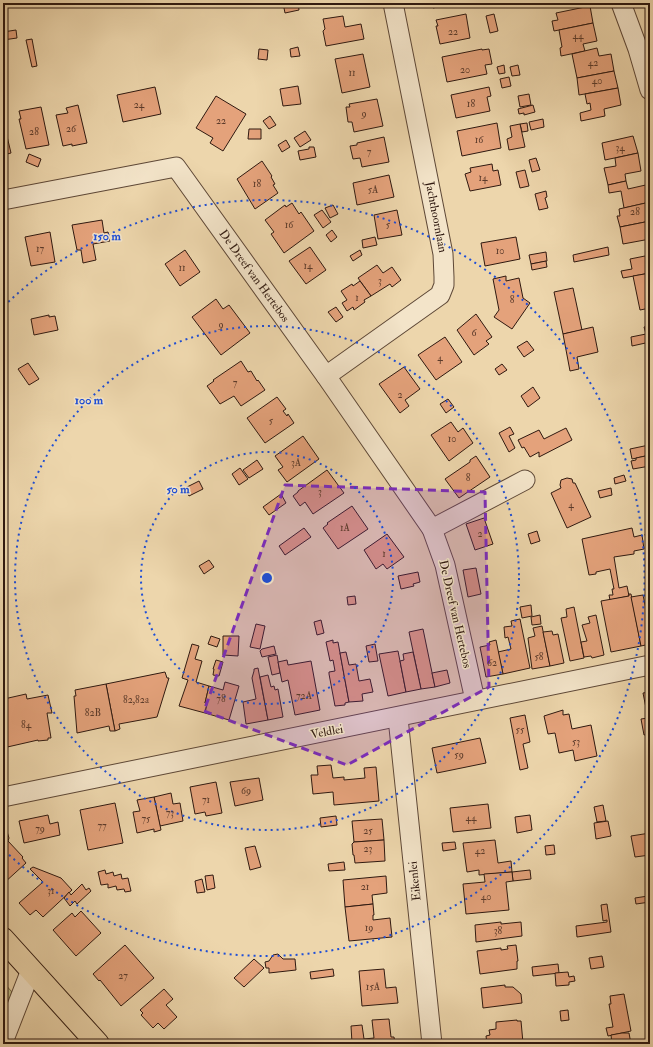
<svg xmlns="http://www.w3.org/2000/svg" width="653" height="1047" font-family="'IM FELL Double Pica',serif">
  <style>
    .green { fill: #bfbc84; stroke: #776a4a }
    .building { fill: #e4a27b; stroke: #2f1910 }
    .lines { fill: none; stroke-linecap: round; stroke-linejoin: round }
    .minor-casing { stroke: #5e4837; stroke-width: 21 }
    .major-casing { stroke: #2f1910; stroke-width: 24 }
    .minor { stroke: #f3e4c9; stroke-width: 19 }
    .major { stroke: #edd6ac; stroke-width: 22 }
    .marked { fill: #7b2cbf; fill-opacity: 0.2; stroke: #7b2cbf; stroke-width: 3; stroke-dasharray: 8 5; stroke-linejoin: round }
    .ring { fill: none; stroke: #1d4ed8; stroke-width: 2; stroke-dasharray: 2 4 }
    .labels { text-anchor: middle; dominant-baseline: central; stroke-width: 3; stroke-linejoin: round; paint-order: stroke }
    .number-label { font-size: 10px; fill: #5c3b2b }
    .street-label { font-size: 12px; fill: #2f1910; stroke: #f3e4c9 }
    .centre { fill: #1d4ed8; stroke: #f3e4c9; stroke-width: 2 }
    .ring-label { font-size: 12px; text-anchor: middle; font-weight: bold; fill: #1d4ed8; stroke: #f3e4c9; stroke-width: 3; stroke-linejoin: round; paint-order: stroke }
  </style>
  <rect width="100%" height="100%" fill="#edd6ac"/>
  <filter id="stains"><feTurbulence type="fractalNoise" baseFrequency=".005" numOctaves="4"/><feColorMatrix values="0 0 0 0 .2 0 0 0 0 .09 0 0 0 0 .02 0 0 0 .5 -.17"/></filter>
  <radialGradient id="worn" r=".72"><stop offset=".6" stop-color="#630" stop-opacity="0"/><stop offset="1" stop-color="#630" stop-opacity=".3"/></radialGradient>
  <!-- green -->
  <path class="green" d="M3,982l9,10 -9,26z"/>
  <!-- building -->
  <g class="building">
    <path d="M283,3h15l1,7 -14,3z"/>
    <path d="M432,3h23l-22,5z"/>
    <path d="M590,6l3,17 -39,8 -2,-10 6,-1 -2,-7z"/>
    <path d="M466,14l4,24 -30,6 -4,-18h2l-2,-6z"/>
    <path d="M494,14l4,17 -8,2 -4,-17z"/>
    <path d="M343,16l2,11 16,-3 3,15 -38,7 -3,-15 2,-2 -2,-10z"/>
    <path d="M593,23l4,18 -14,3 2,7 -24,5 -1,-8 2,-1 -3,-17z"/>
    <path d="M16,30l1,8 -14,2v-8z"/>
    <path d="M32,39l5,27 -5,1 -6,-27z"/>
    <path d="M298,47l2,9 -9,1 -1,-8z"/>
    <path d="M597,48l2,8 12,-2 3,17 -37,7 -5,-24z"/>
    <path d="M259,49l9,1 -1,10 -9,-1z"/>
    <path d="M482,49v1l7,-1 3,15 -7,1 2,9 -40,8 -5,-25z"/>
    <path d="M363,54l7,33 -28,6 -7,-34z"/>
    <path d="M504,65l1,8 -6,1 -2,-7z"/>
    <path d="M518,65l2,10 -8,1 -2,-9z"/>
    <path d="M614,71l4,17 -39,7 -2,-17z"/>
    <path d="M509,77l2,9 -9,2 -2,-9z"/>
    <path d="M298,86l3,18 -18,2 -3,-17z"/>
    <path d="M155,87l6,27 -38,8 -6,-27z"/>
    <path d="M489,87l2,9 -4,1 3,14 -34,7 -5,-23z"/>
    <path d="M618,88l3,17 -17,4 1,7 -24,5 -1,-8 11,-3 -1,-7 -3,1 -2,-10z"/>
    <path d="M529,94l2,11 -11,2 -2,-11z"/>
    <path d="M216,96l30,18 -23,37 -13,-8 3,-5 -17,-10z"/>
    <path d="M377,99l6,27 -29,6 -2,-10h-4l-2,-15h4l-1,-3z"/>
    <path d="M78,105l9,38 -15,3v-2l-9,2 -7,-31 12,-2 -2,-5z"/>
    <path d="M533,105l2,7 -11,3v-2l-5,1 -1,-5z"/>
    <path d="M41,107l8,38 -23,4 -7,-30h2l-2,-8z"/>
    <path d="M270,116l6,9 -7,4 -6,-8z"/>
    <path d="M543,119l1,8 -13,3 -2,-8z"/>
    <path d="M497,123l4,25 -39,8 -5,-25z"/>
    <path d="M527,123l1,8 -6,1 -2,-8z"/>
    <path d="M520,124l5,23 -16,3 -2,-11 5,-2 -2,-11z"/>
    <path d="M249,129h12v10h-13z"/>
    <path d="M305,131l6,9 -11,7 -6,-9z"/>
    <path d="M3,132h3l5,21 -8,2z"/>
    <path d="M633,136l5,17 -33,7 -3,-17z"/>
    <path d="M384,137l5,25 -27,5 -2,-9 -7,1 -3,-13 7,-1v-2z"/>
    <path d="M286,140l4,7 -8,5 -4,-7z"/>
    <path d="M309,147h5l2,10 -16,3 -2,-9 11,-2z"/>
    <path d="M638,153l3,18 -16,3 1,7 -18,4 -4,-17 12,-2 -1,-8z"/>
    <path d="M29,154l12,5 -3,8 -12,-5z"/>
    <path d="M536,158l4,12 -8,2 -3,-12z"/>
    <path d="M262,161l10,15 -1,1 4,7 -2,1 5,8 -23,16 -18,-30z"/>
    <path d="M492,164l1,7 5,-1 3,15 -31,6 -5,-17 6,-2 -1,-4z"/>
    <path d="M525,170l4,16 -9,2 -4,-16z"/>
    <path d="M389,175l5,22 -37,8 -4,-22z"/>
    <path d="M626,181l2,8 22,-5v18l-26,6 -3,-17 -12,2 -1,-8z"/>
    <path d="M546,191l1,6 -2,1 3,10 -9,2 -4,-16z"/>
    <path d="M650,202v19l-30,6 -3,-11h3l-1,-7z"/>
    <path d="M292,203l7,11 2,-2 13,19 -30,22 -13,-19 3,-2 -9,-12 20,-15 1,2z"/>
    <path d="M333,205l5,9 -8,4 -5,-10z"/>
    <path d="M322,210l9,12 -8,6 -9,-13z"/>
    <path d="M397,210l5,25 -24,4 -4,-24z"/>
    <path d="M102,220l2,13 4,-1 2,9 -17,3 3,16 -13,3 -2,-13h-4l-5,-25z"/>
    <path d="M650,221v18l-27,5 -3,-17z"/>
    <path d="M332,230l5,7 -6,5 -5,-7z"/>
    <path d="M50,232l5,30 -24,4 -6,-29z"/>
    <path d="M375,237l2,8 -14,3 -1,-8z"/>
    <path d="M516,237l4,22 -35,7 -4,-23z"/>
    <path d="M310,247l16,23 -20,14 -17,-23z"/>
    <path d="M608,247l1,8 -35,7 -1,-7z"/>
    <path d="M185,250l15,22 -20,14 -15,-22z"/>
    <path d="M360,250l2,5 -9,6 -3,-5z"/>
    <path d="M546,252l1,9 -16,3 -2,-9z"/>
    <path d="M650,255v18l-27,5 -2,-7 11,-2 -2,-10z"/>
    <path d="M546,261l1,6 -15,3 -1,-6z"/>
    <path d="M377,265l6,8 9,-6 9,13 -9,7 -2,-3 -19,12 -13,-18z"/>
    <path d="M650,273v35l-10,2 -7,-34z"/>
    <path d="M506,276v5l13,-3 4,20 7,5 -18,26 -18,-12 5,-7 -6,-31z"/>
    <path d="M360,281l11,15 -7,4 1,2 -11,8 -1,-3 -6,4 -5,-8 5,-3 -6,-9 11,-7 1,2z"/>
    <path d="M573,288l9,42 -19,4 -9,-42z"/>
    <path d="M216,299l7,10 6,-4 21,28 -29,22 -29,-38z"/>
    <path d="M336,307l7,10 -7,5 -8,-10z"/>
    <path d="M476,314l16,23 -6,4 3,3 -15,11 -17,-25z"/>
    <path d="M49,315v2l6,-1 3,14 -24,5 -3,-16z"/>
    <path d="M650,326v16l-18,4 -1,-9 15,-3 -2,-7z"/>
    <path d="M593,327l5,25 -21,5 2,12 -9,2 -7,-37z"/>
    <path d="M445,337l17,25 -26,18 -18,-25z"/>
    <path d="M527,341l7,9 -10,7 -7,-10z"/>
    <path d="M241,361l7,11 3,-1 6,10 1,-1 7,10 -24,16 -7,-10 -14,8 -13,-18 7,-5 -1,-1z"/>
    <path d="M28,363l11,16 -10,6 -11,-16z"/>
    <path d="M502,364l5,6 -8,5 -4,-6z"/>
    <path d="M404,367l16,22 -15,11 4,6 -9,7 -21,-29z"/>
    <path d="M533,387l7,11 -12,9 -7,-11z"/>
    <path d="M277,397l9,12 -3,2 4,5 1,-2 6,9 -29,20 -18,-25z"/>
    <path d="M448,399l6,8 -8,6 -6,-9z"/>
    <path d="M451,422l7,10 5,-4 10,15 -24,18 -18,-26z"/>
    <path d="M510,427l4,7 -5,2 6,12 -6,4 -10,-19z"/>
    <path d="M566,428l6,12 -33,17v-5l-9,5 -6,-10 -2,1 -4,-8 21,-10 5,9z"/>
    <path d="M303,436l16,23 -32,23 -9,-12 5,-3 -8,-11z"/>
    <path d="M649,445l1,10 -18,4 -2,-10z"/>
    <path d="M650,455v11l-17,3 -2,-8 5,-1v-2z"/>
    <path d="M476,456l14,21 -31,21 -14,-19 25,-17v-2z"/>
    <path d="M257,460l6,9 -14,9 -6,-8z"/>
    <path d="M240,468l8,11 -9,6 -7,-11z"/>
    <path d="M327,470l17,23 -31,21 -8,-12 -5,4 -7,-10 5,-4v-1z"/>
    <path d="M624,475l2,6 -11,3 -1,-6z"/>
    <path d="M567,478l5,1 1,4h2l16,34 -24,11 -16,-35 10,-5 -1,-3 1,-5z"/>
    <path d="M199,481l4,8 -14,7 -4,-8z"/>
    <path d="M611,488l1,7 -12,3 -2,-7z"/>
    <path d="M281,494l5,9 -17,12 -6,-8z"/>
    <path d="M352,506l16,23 -30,20 -15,-21 5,-4 -1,-1z"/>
    <path d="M484,518l9,26 -18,6 -9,-26z"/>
    <path d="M304,528l7,9 -26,18 -6,-9z"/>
    <path d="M632,528l2,9 8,-2 2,14 -10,2v3l-20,3 5,31 8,-2 2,10 -19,4 -1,-5h4l-1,-6h2l-4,-20 -14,3v2l-7,1 -7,-36z"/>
    <path d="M537,531l3,10 -9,3 -3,-10z"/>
    <path d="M650,533v28l-5,-27z"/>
    <path d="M387,534l17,23 -17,12 -4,-5 -7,5 -12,-19z"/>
    <path d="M209,560l5,7 -10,7 -5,-8z"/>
    <path d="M476,568l5,26 -13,3 -5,-27z"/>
    <path d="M418,572l2,10 -7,2 1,2 -13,3 -3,-13z"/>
    <path d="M629,594h2l10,52 -30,6 -10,-51 28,-5z"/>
    <path d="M643,595l7,33v16l-9,2 -10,-49z"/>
    <path d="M355,596l1,8 -8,1 -1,-8z"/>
    <path d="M531,605l1,11 -10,2 -2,-11z"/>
    <path d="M574,607l10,51 -14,3 -9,-43 6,-1 -1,-8z"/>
    <path d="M647,611h3v17z"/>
    <path d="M540,615l1,9 -9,1 -1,-8z"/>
    <path d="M596,615l8,40 -12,3 -1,-2 -7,1 -3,-15 6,-1 -5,-16 8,-2 -2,-6z"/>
    <path d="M520,619l10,49 -27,6 -5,-22 13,-3 -3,-12 -3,1 -1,-11 8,-1 -1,-5z"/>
    <path d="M321,620l3,13 -7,2 -3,-13z"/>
    <path d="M256,624l9,2 -5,23 -10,-2z"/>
    <path d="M542,626l8,40 -18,3 -4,-31 7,-2 -2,-8z"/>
    <path d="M423,629l12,58 -14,2 -12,-57z"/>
    <path d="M552,631l1,4 5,-1 6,29 -14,3 -7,-34z"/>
    <path d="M211,636l9,3 -3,8 -9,-3z"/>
    <path d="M223,636h16l-1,20 -15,-1z"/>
    <path d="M333,640v3l5,-1 11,60 -4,1v2l-10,1 -6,-32v-2l6,-1 -2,-11 -3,1 -4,-19z"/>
    <path d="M496,640l7,34 -17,3 -6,-30 10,-2 -1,-3z"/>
    <path d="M192,644l7,2 -4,13 7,2 -6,21 13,4 -4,17 2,1 -2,9 -26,-7 9,-26 -6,-2z"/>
    <path d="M375,644l3,17 -9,1 -3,-16z"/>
    <path d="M274,646l2,8 -14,3 -2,-6 2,-2z"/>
    <path d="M398,651l8,41 -18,4 -9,-42z"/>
    <path d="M346,652l3,13 7,-1 3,17 11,-2 3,13 -11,2 1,7 -14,1 -9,-49z"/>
    <path d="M413,652l8,37 -15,3 -6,-31 4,-1 -1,-6z"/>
    <path d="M277,655l3,18 -8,2 -4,-18z"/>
    <path d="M216,660l7,2 -4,14 -6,-1 1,-6h-1z"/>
    <path d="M287,660l1,5 23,-4 9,49 -25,5 -7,-35 -6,2 -4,-20z"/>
    <path d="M258,668l10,52 -22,4 -3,-22 13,-3 -4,-21 2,-7v-2z"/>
    <path d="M447,670l3,13 -15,4 -3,-14z"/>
    <path d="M165,672l2,6h2l-12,39 -38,7 1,5 -5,2 -9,-47z"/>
    <path d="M268,675l3,12 3,-1 1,4 3,-1 5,28 -15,3 -8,-43z"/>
    <path d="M225,682l14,4 -10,34 -24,-7 2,-9 -2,-1 4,-17 14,4z"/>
    <path d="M106,684l9,47h-5l-1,-5 -32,7 -3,-37h2l-1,-6z"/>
    <path d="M650,692v42l-6,1 -3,-16 7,-1 -5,-25z"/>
    <path d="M26,694l1,5 21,-4 4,18h-5l4,25h-3v2l-10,1v-1l-35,8v-51l1,2z"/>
    <path d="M563,710v5l6,-1 3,15 19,-4 6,31 -22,5 -2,-11 -14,3 -4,-20 -7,1 -4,-18z"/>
    <path d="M525,715l5,27 -7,2 5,24 -8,2 -10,-52z"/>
    <path d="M480,738l6,25 -49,10 -5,-25z"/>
    <path d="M331,765l2,13 11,-1v3l21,-2 -1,-10 12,-1 3,34 -45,4 -1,-13 -20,2 -2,-19h7l-1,-9z"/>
    <path d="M259,778l4,22 -28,6 -5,-24z"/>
    <path d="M216,782l6,31 -16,3 -1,-4 -10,2 -5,-27z"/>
    <path d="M171,793l2,11 7,-1 3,18 -23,5 -6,-29z"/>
    <path d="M154,797l7,33 -7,2v-3l-17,4 -4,-21 7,-1 -3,-11z"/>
    <path d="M115,803l8,40 -35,7 -8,-40z"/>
    <path d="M488,804l3,24 -38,4 -3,-24z"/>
    <path d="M603,805l3,16 -9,1 -3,-15z"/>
    <path d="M48,815l2,9 8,-2 2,13 -36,8 -5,-22z"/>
    <path d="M530,815l2,15 -15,3 -2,-16z"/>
    <path d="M336,816l1,9 -16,2 -1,-9z"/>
    <path d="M382,819l2,21 -30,2 -2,-21z"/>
    <path d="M608,821l3,15 -15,3 -2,-16z"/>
    <path d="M3,825h2l4,13 -1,3 15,16 -1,1 4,5 -22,20z"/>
    <path d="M650,833v22l-15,2 -4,-21z"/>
    <path d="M384,840l1,21 -30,2 -1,-8h-1l-1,-11 2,-2z"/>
    <path d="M495,840l3,23 13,-2 1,11 -33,3v-5l-12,2 -4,-29z"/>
    <path d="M455,842l1,7 -13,2 -1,-8z"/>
    <path d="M554,845l1,9 -9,1 -1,-9z"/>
    <path d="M255,846l6,21 -11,3 -5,-22z"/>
    <path d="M344,862l1,8 -16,1 -1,-7z"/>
    <path d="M33,867l28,11 11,12 -29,27 -7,-7 -6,5 -11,-12 24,-21 -13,-13z"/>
    <path d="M105,870l1,4 7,-2 1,4 7,-2 1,5 6,-1 3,13 -6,1 -1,-3 -7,1 -1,-4 -8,2v-4l-7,1 -3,-13z"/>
    <path d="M530,870l1,9 -18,2 -1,-9z"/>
    <path d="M512,872l1,9 -7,1 3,28 -43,4 -3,-30 22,-2 -1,-8z"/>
    <path d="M213,875l2,13 -8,2 -2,-14z"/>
    <path d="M386,876l1,17 -15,2 1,9 -28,3 -2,-27z"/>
    <path d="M202,879l3,13 -8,1 -2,-12z"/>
    <path d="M82,884l4,6 3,-2 2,3 -14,13 -2,-3 -5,5 -6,-8 5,-6 2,3z"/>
    <path d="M648,896l2,6 -14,2 -1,-6z"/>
    <path d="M373,904l1,11h-1v5l17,-2 2,19 -43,4 -4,-34z"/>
    <path d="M607,904l4,28 -34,5 -1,-11 31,-4v-2l-4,1 -2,-16z"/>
    <path d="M81,911l20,22 -25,23 -23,-26 19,-17 3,4z"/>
    <path d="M501,922v2l20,-2 1,14 -46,6 -1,-17z"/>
    <path d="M125,945l29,33 -33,28 -21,-26 -1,1 -6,-7z"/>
    <path d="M516,945l2,16h-1v8l-37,5 -3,-23 24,-3v2l7,-1 -1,-3z"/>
    <path d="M278,954l5,5h12l1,11 -27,3v-5h-3l-1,-6 4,-1 4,-6z"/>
    <path d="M602,956l2,11 -13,2 -2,-11z"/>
    <path d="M254,959l10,9 -20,19 -10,-9z"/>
    <path d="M558,964l1,9 -26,3 -1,-9z"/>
    <path d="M333,969l1,7 -23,3 -1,-7z"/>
    <path d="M384,969l2,19 10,-1 2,16 -36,3 -3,-35z"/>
    <path d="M568,972l1,5 5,-1 1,5 -6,1v3l-13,1 -1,-13z"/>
    <path d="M505,985v2h8l8,7 1,9 -39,5 -2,-20z"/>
    <path d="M164,989l9,10 -7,6 11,12 -13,12 -6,-6 -5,5 -12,-13 2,-2 -3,-3z"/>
    <path d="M624,994l7,37 -23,5 -2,-8 7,-1 -4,-23h2l-1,-8z"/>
    <path d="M568,1010l1,10 -8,1 -1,-10z"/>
    <path d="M389,1019l2,18h3l1,7 -43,-1 -1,-17 11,-1 2,14 10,-1 -2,-18z"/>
    <path d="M517,1020v1h4l2,22 -36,1 -1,-8 4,-1 -1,-5 7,-1v-7z"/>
    <path d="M622,1033h7l2,11h-19l-1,-9z"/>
  </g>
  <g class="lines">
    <defs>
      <g id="minor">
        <path d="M621,3l17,46 12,41"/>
        <path d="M3,200l173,-33 150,209 106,153 13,36 30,135"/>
        <path d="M326,376l114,-81 4,-10v-8l-1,-23 -50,-251"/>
        <path d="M432,529l93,-49"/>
        <path d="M398,718l34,326"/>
        <path d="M3,797l647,-132"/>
        <path d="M3,1042l28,-72"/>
      </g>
      <path id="major" d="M3,939l95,105"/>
    </defs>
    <!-- minor casing -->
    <use href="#minor" class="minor-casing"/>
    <!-- major casing -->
    <use href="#major" class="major-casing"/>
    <!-- minor -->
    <use href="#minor" class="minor"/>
    <!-- major -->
    <use href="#major" class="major"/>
  </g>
  <!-- marked area -->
  <path class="marked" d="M285,485l200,7 4,195 -142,78 -143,-54z"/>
  <!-- distance rings -->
  <g class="ring">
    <circle cx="267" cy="578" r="126"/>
    <circle cx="267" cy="578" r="252"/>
    <path d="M4 306A378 378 0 1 1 4 850"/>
  </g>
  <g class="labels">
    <!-- number labels -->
    <g class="number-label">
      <text x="453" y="32">22</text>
      <text x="578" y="36">44</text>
      <text x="593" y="63">42</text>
      <text x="465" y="70">20</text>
      <text x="352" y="73">11</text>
      <text x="597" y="81">40</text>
      <text x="471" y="104">18</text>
      <text x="139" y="105">24</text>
      <text x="364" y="114">9</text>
      <text x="221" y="121">22</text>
      <text x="71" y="129">26</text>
      <text x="34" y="132">28</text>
      <text x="479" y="140">16</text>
      <text x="620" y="148">34</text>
      <text x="369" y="152">7</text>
      <text x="483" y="178">14</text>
      <text x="257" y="184">18</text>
      <text x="373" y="190">5A</text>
      <text x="635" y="212">28</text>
      <text x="289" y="225">16</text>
      <text x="388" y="225">5</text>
      <text x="40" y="249">17</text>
      <text x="500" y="251">10</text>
      <text x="308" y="266">14</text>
      <text x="182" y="268">11</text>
      <text x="380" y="281">3</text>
      <text x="357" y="298">1</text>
      <text x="512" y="300">8</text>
      <text x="221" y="325">9</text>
      <text x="474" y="333">6</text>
      <text x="440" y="358">4</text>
      <text x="235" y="383">7</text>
      <text x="400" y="395">2</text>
      <text x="271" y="421">5</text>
      <text x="452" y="439">10</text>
      <text x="296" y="463">3A</text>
      <text x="468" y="478">8</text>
      <text x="320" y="492">3</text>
      <text x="571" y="505">4</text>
      <text x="345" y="528">1A</text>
      <text x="480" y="534">2</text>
      <text x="384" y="554">1</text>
      <text x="539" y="657">58</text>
      <text x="492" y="663">62</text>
      <text x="304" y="696">72A</text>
      <text x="221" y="699">78</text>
      <text x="136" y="700">82,82a</text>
      <text x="93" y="713">82B</text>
      <text x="26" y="725">84</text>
      <text x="520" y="730">55</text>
      <text x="576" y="742">53</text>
      <text x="459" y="755">59</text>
      <text x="246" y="791">69</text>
      <text x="206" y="800">71</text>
      <text x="170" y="813">73</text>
      <text x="471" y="818">44</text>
      <text x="146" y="819">75</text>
      <text x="102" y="826">77</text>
      <text x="40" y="829">79</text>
      <text x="368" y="831">25</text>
      <text x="368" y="849">23</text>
      <text x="480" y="851">42</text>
      <text x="365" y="887">21</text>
      <text x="51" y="891">31</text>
      <text x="486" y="897">40</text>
      <text x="369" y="928">19</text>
      <text x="498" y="931">38</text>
      <text x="123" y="976">27</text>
      <text x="373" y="987">15A</text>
    </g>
    <!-- street labels -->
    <g class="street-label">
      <text transform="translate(436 217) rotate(79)">Jachthoornlaan</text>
      <text transform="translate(254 276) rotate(54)">De Dreef van Hertebos</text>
      <text transform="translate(455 614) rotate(77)">De Dreef van Hertebos</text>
      <text transform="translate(327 732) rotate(-11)">Veldlei</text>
      <text transform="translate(415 881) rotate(-96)">Eikenlei</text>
    </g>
  </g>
  <circle cx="267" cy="578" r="6" class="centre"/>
  <g class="ring-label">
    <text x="107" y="240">150 m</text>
    <text x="89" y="404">100 m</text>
    <text x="178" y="493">50 m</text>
  </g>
  <!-- margin -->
  <rect width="653" height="1047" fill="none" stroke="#edd6ac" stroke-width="16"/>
  <rect x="4" y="4" width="645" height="1039" fill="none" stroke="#2f1910" stroke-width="2"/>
  <rect x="8" y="8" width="637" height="1031" fill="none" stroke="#2f1910"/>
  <rect width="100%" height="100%" filter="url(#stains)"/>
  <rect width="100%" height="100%" fill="url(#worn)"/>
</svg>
